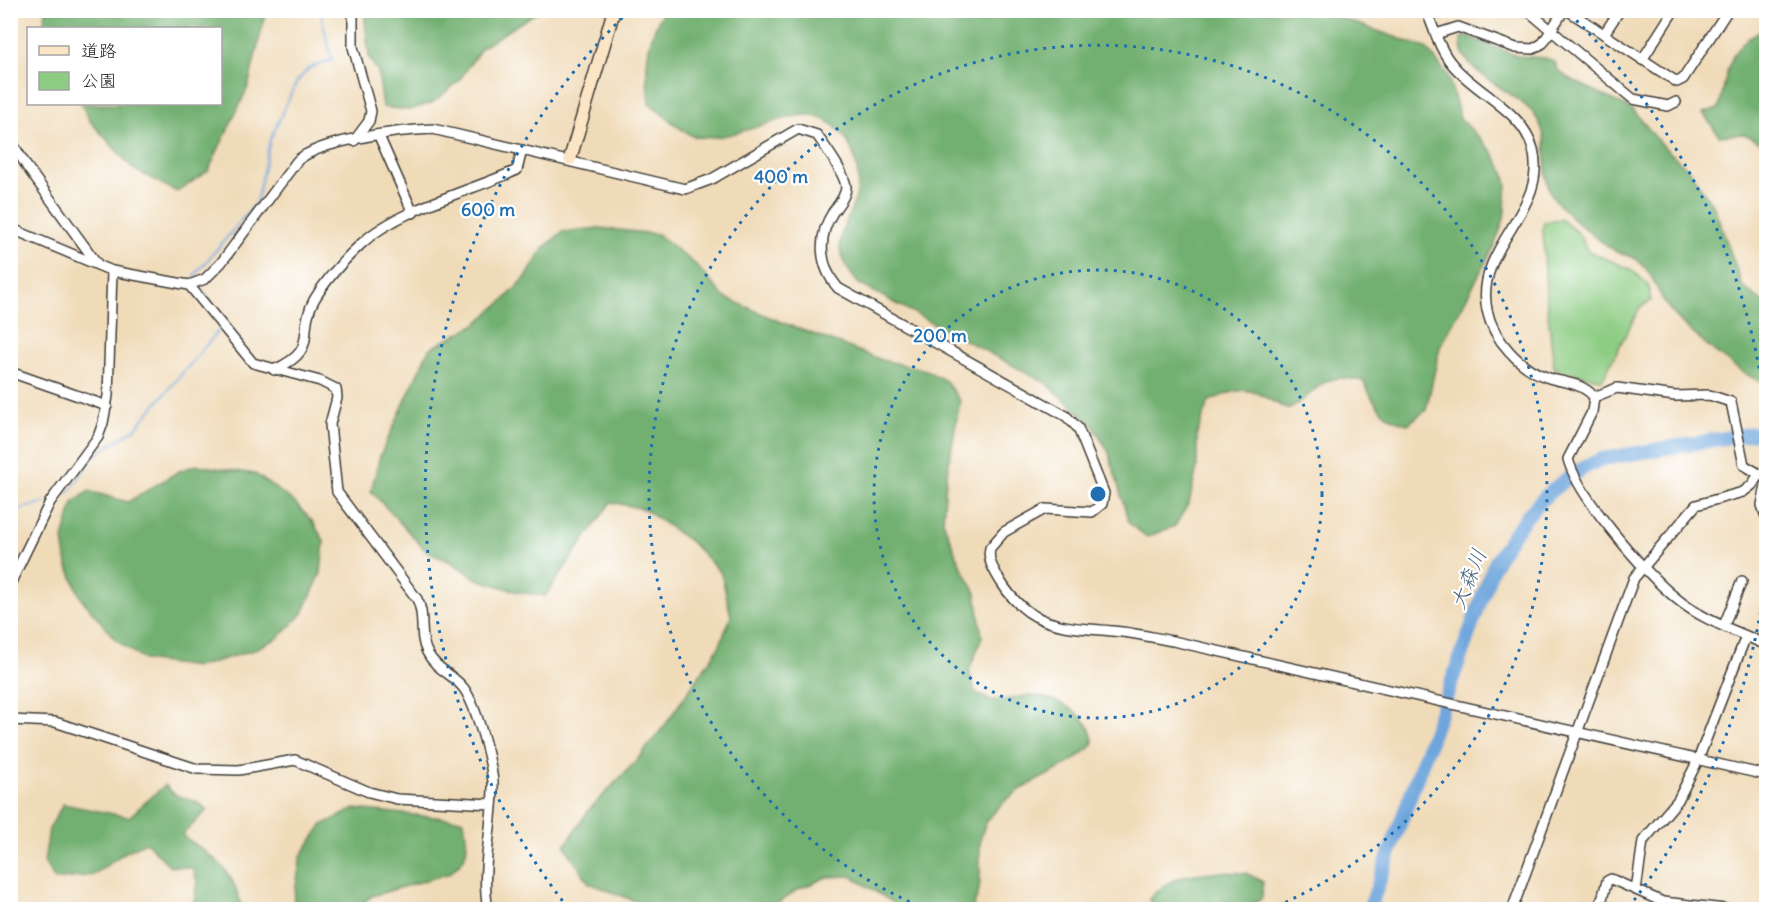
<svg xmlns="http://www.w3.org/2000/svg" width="1777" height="920" font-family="Delius,'Klee One',sans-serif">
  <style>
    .green { fill: #8dcc83; stroke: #547450; stroke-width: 1.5 }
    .forest { fill: #72b071; stroke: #476646; stroke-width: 1.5 }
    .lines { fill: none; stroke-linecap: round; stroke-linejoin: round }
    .stream { stroke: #6da5dc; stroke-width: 2 }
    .river { stroke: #6da5dc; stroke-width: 14 }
    .street-casing { stroke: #3c3934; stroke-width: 12 }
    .secondary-casing { stroke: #3c3934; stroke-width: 15 }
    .street { stroke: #fff; stroke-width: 9 }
    .secondary { stroke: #fce5c4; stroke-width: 12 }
    .ring { fill: none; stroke: #1f6fb2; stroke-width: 3; stroke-dasharray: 3 6 }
    .labels { text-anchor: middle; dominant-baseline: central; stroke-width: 4.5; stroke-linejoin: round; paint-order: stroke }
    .water-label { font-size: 21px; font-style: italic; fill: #44607c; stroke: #fff }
    .centre { fill: #1f6fb2; stroke: #fff; stroke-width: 3 }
    .ring-label { font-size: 18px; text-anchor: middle; font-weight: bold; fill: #1f6fb2; stroke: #fff; stroke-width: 4.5; stroke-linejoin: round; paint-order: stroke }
  </style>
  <rect width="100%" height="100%" fill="#fff"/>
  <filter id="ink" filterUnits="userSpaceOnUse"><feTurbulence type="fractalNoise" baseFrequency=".0167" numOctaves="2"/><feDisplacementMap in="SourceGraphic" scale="12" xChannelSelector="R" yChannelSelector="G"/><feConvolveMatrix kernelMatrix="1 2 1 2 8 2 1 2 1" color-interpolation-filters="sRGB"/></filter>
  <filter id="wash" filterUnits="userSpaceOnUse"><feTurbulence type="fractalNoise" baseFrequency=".008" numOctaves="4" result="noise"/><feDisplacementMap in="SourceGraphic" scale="24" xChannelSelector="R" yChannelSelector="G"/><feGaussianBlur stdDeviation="1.35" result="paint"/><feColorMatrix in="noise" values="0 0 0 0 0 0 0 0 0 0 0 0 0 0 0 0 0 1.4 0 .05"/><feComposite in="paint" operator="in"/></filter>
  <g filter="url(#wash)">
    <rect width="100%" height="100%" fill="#f0dbb9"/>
    <!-- green -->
    <path class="green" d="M1560,219l18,14 10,18 42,18 18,15 3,17 -11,6 -38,73 -48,-12 -8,-72 -3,-67 1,-7z"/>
    <!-- forest -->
    <g class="forest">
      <path d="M46,11h220l-18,76 -40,84 -31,21 -44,-23 -43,-48 -9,-17h139v-76h-177z"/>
      <path d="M364,11v-1l175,1 -57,36 -24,35 -26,21 -23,7 -26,-3 -5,-35 -9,-14z"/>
      <path d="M663,11h667l2,4 94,33 22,27 12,43 32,33 12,21 3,13 -3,34 -10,28 -54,100 -14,63 -18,14c-27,-6 -33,-20 -45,-43 -48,-11 -41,13 -76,28 -38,-19 -35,-27 -78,-8l-12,33v33l-8,36 -14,23 -28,11 -18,-14 -20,-70 -16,-28 -47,-42 -187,-99c-8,-10 -18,-22 -19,-36 -1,-21 14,-36 17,-56 6,-38 -19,-83 -61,-76 -28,5 -77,28 -103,20 -11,-4 -34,-25 -44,-33 -4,-36 -4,-59 14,-92z"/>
      <path d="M1766,29v116l-22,-11 -25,2 -16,-23 16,-5c9,-36 7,-64 47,-79z"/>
      <path d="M1467,36l50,20 29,2 9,4 3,8 10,8 65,32 27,33 29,27 26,39 28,78 23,17v80c-26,-9 -82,-55 -99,-78 -11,-15 -14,-34 -29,-45 -6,-5 -15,-6 -21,-9 -17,-10 -60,-43 -67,-61 -11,-26 5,-50 -17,-78 -17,-22 -78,-42 -72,-75z"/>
      <path d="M599,228l58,6 38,30 29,33 57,25 101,38 44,10 20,11 14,20 -14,79 -3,41 17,43 16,29 6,44 -13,34 6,21c4,2 11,7 16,8 12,2 26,-4 37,-4 27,-1 65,19 65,48 -30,33 -77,35 -105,76 -18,26 2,64 -17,89h-68l-52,-33 -24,1 -30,13 -28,19h-114l-66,-26 -24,-37 23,-35 49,-51 28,-35 54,-78 12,-31 -10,-43 -30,-31 -47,-33 -33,-7 -66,94 -27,-4 -41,-13 -26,-17 -24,-10 -56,-61 9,-35 49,-107 47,-25 29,-25 22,-23 16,-27 19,-17z"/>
      <path d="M197,465l58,9 38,27 19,20 12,20 -3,32 -18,40 -25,25 -27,13 -54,16 -53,-7 -29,-21 -34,-41 -14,-33 -4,-26 10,-36 16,-12 39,11 53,-32z"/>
      <path d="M165,785c15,19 27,9 42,25l-25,25c33,24 51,32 60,74h-49l4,-28 -5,-13 -22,-2 -24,-24 -22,11 -31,22 -38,5 -11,-18 5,-33 14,-25 66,13z"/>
      <path d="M354,809l110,11 3,27 -3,12 -14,14 -78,23 -17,13h-63l9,-53 21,-31z"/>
      <path d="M1213,872l33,1 17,9 -1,16 -15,11h-94l-4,-10c20,-21 35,-25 64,-27z"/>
    </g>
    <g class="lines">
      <!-- stream -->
      <g class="stream">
        <path d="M197,280l-2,-5 61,-72 14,-63 26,-57 13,-15 23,-8 -12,-50"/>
        <path d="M199,285l19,28"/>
        <path d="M58,499l11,-7 26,-37 40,-26 85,-100"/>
        <path d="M10,512l36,-10"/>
      </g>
      <!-- river -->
      <path class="river" d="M1369,910l124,-343c26,-47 58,-86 109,-108l164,-28"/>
    </g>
  </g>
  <g filter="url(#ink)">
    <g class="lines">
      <defs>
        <g id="street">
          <path d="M353,10v37l18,64 -2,10 -15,20"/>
          <path d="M1426,10c8,18 13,39 26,54 23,29 71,46 81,85 16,62 -59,97 -46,161 6,29 33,59 62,68 16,5 34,5 45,19l-2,15 -24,47c10,38 77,114 109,140 25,21 60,32 89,46"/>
          <path d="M1527,10l106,89 35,7 8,-4"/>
          <path d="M1567,10l110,72 6,-3 45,-69"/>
          <path d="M1436,34l22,-7 58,21 17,1 10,-6 21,-33"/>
          <path d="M1604,34l16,-24"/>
          <path d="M1642,60l32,-50"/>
          <path d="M379,136l34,77"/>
          <path d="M10,139l17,28 71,98"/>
          <path d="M10,228l102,43 77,14 16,-6 16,-16 76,-102c22,-21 104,-31 136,-32l252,60 27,-10 86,-50 19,6c8,12 28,38 29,52 0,9 -8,18 -13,25 -16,25 -14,54 5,76l228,128 12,12 26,65 -2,11 -10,8 -47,-3 -41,23 -14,16c-3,13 4,22 11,34 31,50 69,44 121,50 17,2 34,6 51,9l593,134"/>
          <path d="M189,285l64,78 67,18 16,8 1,9 -7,26 7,68 80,107c9,16 1,36 10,53 9,18 28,23 38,38 12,19 26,70 28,92 1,42 -13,86 -5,128"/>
          <path d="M274,370c47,-21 22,-36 40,-70 11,-19 31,-41 47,-56 37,-35 110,-53 156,-74l5,-20"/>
          <path d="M10,372l97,34"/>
          <path d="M1594,397l23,-9 58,8 34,-1 22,7 13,63 22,13"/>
          <path d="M1765,514l-3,-9 4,-20"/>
          <path d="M10,584l40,-82 48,-65 5,-14 5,-27 4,-125"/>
          <path d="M1724,625l18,-44"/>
          <path d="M10,720l45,2 142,47 42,1 56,-10 74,32 28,7 95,5"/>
          <path d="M1636,890l27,12 71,8"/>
          <path d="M1512,910l122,-332 62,-73 47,-13 9,-7 7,-11"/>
          <path d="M1599,910l8,-29 4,-2 25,11 7,-49 35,-41 20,-40 48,-124"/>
        </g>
        <path id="secondary" d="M570,159l44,-149"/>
      </defs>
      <!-- street casing -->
      <use href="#street" class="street-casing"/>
      <!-- secondary casing -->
      <use href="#secondary" class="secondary-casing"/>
      <!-- street -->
      <use href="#street" class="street"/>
      <!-- secondary -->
      <use href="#secondary" class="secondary"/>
    </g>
  </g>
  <!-- distance rings -->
  <g class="ring">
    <circle cx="1098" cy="494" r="224"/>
    <path d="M926 909A449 449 0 1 1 1270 909"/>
    <path d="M1766 576A673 673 0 0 1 1628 908M568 908A673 673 0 0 1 626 14M1570 14A673 673 0 0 1 1766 412"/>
  </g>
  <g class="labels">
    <!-- water labels -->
    <g class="water-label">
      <text transform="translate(1468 579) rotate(-68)">大森川</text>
    </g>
  </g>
  <circle cx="1098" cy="494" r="9" class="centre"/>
  <g class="ring-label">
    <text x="781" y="183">400 m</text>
    <text x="488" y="216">600 m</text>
    <text x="940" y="342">200 m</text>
  </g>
  <!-- margin -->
  <rect width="1777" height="920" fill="none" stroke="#fff" stroke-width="36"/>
  <!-- legend -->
  <rect x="27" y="27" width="195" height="78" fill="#ffffff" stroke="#a4a4a4" stroke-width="1.5"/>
  <rect x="39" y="46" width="30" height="9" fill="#fce5c4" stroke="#a4a4a4" stroke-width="1.5"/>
  <text x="81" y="57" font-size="18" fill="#1c1c1c">道路</text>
  <rect x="39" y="72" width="30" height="18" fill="#8dcc83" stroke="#a4a4a4" stroke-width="1.5"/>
  <text x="81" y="87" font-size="18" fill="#1c1c1c">公園</text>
</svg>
